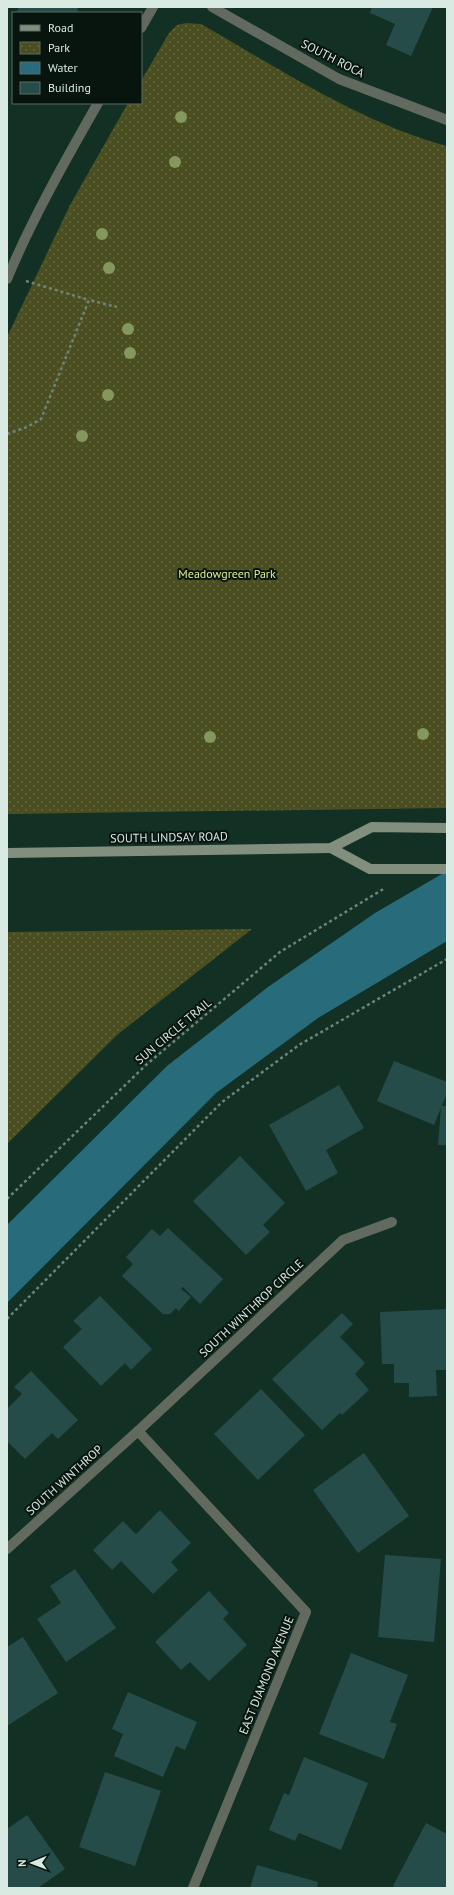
<svg xmlns="http://www.w3.org/2000/svg" width="454" height="1895" font-family="'PT Sans',sans-serif">
  <style>
    .park { fill: url(#park-dots) }
    .water { fill: #286c7c }
    .building { fill: #264c49 }
    .lines { fill: none; stroke-linecap: round; stroke-linejoin: round }
    .path { stroke: #6c847a; stroke-width: 2.5; stroke-dasharray: 3 3; stroke-linecap: butt }
    .minor { stroke: #626a60; stroke-width: 10 }
    .tertiary { stroke: #626a60; stroke-width: 10 }
    .secondary { stroke: #828f7e; stroke-width: 10 }
    .tree { fill: #84975d }
    .labels { text-anchor: middle; dominant-baseline: central; stroke-width: 4; stroke-linejoin: round; paint-order: stroke }
    .street-label { font-size: 12px; fill: #d9eae2; stroke: #08150f }
    .park-label { font-size: 12px; fill: #e2eb8c; stroke: #08150f }
  </style>
  <defs>
    <pattern id="park-dots" width="8" height="8" patternUnits="userSpaceOnUse"><rect width="8" height="8" fill="#4a4e20"/><path d="M2 2h.1M6 6h.1" fill="none" stroke="#646840" stroke-width="1.8" stroke-linecap="round"/></pattern>
  </defs>
  <rect width="100%" height="100%" fill="#123024"/>
  <!-- park -->
  <g class="park">
    <path d="M186,23l15,1c77,44 160,99 246,122v662l-440,6v-477l63,-132 58,-102h13v-22l28,-48 8,-8z"/>
    <path d="M252,929l-135,106 -110,109v-212z"/>
  </g>
  <!-- water -->
  <path class="water" d="M447,871v70l-129,77 -102,75 -209,210v-78l160,-159 101,-79 107,-74z"/>
  <!-- building -->
  <g class="building">
    <path d="M18,7h60l-1,6h-60z"/>
    <path d="M372,7h61l-22,49 -25,-11 9,-21 -25,-11z"/>
    <path d="M394,1061l53,21v11l-13,32 -57,-24z"/>
    <path d="M339,1085l25,43 -38,22 12,23 -32,18 -37,-66z"/>
    <path d="M441,1106h6v39h-9z"/>
    <path d="M240,1156l45,47 -22,22 7,7 -24,23 -53,-54z"/>
    <path d="M168,1228l55,51 -23,25 -17,-17 -2,2 10,8 -12,14 -3,-3 -6,6h-7l-41,-38 11,-12 -7,-7 26,-28 8,7z"/>
    <path d="M100,1296l52,53 -21,21 -6,-7 -24,23 -38,-39 19,-18 -9,-8z"/>
    <path d="M447,1309v61h-11l1,26 -28,1v-14h-15v-19h-12l-2,-52z"/>
    <path d="M342,1313l11,11 -13,13 25,26 -10,11 14,16 -27,25 -2,-2 -18,17 -50,-51z"/>
    <path d="M31,1371l47,49 -20,19 -6,-6 -27,26 -18,-18v-32l15,-15 -8,-7z"/>
    <path d="M261,1389l44,46 -47,45 -44,-46z"/>
    <path d="M364,1453l45,63 -51,37 -45,-63z"/>
    <path d="M160,1510l31,33 -20,19 7,8 -25,24 -32,-33 -9,9 -19,-20 30,-29 13,13z"/>
    <path d="M385,1555l56,4 -7,83 -56,-5z"/>
    <path d="M75,1569l41,59 -50,34 -29,-43 24,-16 -11,-17z"/>
    <path d="M209,1591l20,22 -6,6 24,26 -38,36 -19,-19 -9,8 -26,-28z"/>
    <path d="M23,1637l35,56 -51,33v-79z"/>
    <path d="M351,1653l57,22 -18,47 7,2 -13,35 -65,-25z"/>
    <path d="M128,1692l69,30 -12,28 -9,-4 -13,31 -49,-21 9,-22 -11,-5z"/>
    <path d="M304,1757l64,26 -27,67 -42,-17 -4,8 -26,-11 15,-37 5,2z"/>
    <path d="M105,1772l56,19 -26,75 -56,-19z"/>
    <path d="M27,1815l38,54 -27,19h-31v-59z"/>
    <path d="M426,1823l21,11v54h-50l-4,-2z"/>
    <path d="M257,1865l61,17 -1,6h-67z"/>
  </g>
  <g class="lines">
    <!-- path -->
    <g class="path">
      <path d="M26,281l63,19"/>
      <path d="M7,434l20,-7 14,-8 48,-119 28,7"/>
      <path d="M7,1199l139,-134 134,-113 105,-64"/>
      <path d="M7,1319l215,-217 77,-57 148,-86"/>
    </g>
    <!-- minor -->
    <g class="minor">
      <path d="M212,7l127,72 108,41"/>
      <path d="M138,1431l168,181 -113,276"/>
      <path d="M7,1549l131,-118 205,-191 49,-18"/>
    </g>
    <!-- tertiary -->
    <g class="tertiary">
      <path d="M141,28l12,-21"/>
      <path d="M7,279c25,-60 59,-120 91,-176"/>
    </g>
    <!-- secondary -->
    <g class="secondary">
      <path d="M331,848l39,21h77"/>
      <path d="M7,853l324,-5 41,-21 75,1"/>
    </g>
  </g>
  <!-- trees -->
  <g class="tree">
    <circle cx="181" cy="117" r="6"/>
    <circle cx="175" cy="162" r="6"/>
    <circle cx="102" cy="234" r="6"/>
    <circle cx="109" cy="268" r="6"/>
    <circle cx="128" cy="329" r="6"/>
    <circle cx="130" cy="353" r="6"/>
    <circle cx="108" cy="395" r="6"/>
    <circle cx="82" cy="436" r="6"/>
    <circle cx="423" cy="734" r="6"/>
    <circle cx="210" cy="737" r="6"/>
  </g>
  <g class="labels">
    <!-- street labels -->
    <g class="street-label">
      <text transform="translate(333 58) rotate(27)">SOUTH ROCA</text>
      <text transform="translate(169 837) rotate(-1)">SOUTH LINDSAY ROAD</text>
      <text transform="translate(173 1031) rotate(-40)">SUN CIRCLE TRAIL</text>
      <text transform="translate(251 1308) rotate(-43)">SOUTH WINTHROP CIRCLE</text>
      <text transform="translate(64 1480) rotate(-42)">SOUTH WINTHROP</text>
      <text transform="translate(266 1675) rotate(-68)">EAST DIAMOND AVENUE</text>
    </g>
    <!-- park labels -->
    <g class="park-label">
      <text x="227" y="573">Meadowgreen Park</text>
    </g>
  </g>
  <!-- border -->
  <rect width="454" height="1895" fill="none" stroke="#d9eae2" stroke-width="16"/>
  <!-- legend -->
  <rect x="12" y="12" width="130" height="92" fill="#08150f" stroke="#5c6a63"/>
  <rect x="20" y="25" width="20" height="6" fill="#828f7e" stroke="#5c6a63"/>
  <text x="48" y="32" font-size="12" fill="#d9eae2">Road</text>
  <rect x="20" y="42" width="20" height="12" fill="url(#park-dots)" stroke="#5c6a63"/>
  <text x="48" y="52" font-size="12" fill="#d9eae2">Park</text>
  <rect x="20" y="62" width="20" height="12" fill="#286c7c" stroke="#5c6a63"/>
  <text x="48" y="72" font-size="12" fill="#d9eae2">Water</text>
  <rect x="20" y="82" width="20" height="12" fill="#264c49" stroke="#5c6a63"/>
  <text x="48" y="92" font-size="12" fill="#d9eae2">Building</text>
  <!-- north arrow -->
  <g transform="translate(32 1863) rotate(269)" stroke="#08150f" stroke-width="3" paint-order="stroke">
  <path d="M0-3L7 15L0 10L-7 15Z" fill="#d9eae2"/>
  <text y="-6" font-size="11" font-weight="bold" text-anchor="middle" fill="#d9eae2">N</text>
  </g>
</svg>
